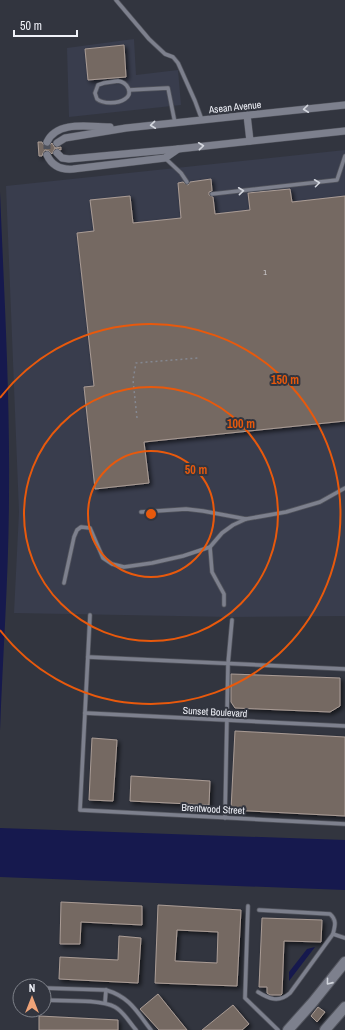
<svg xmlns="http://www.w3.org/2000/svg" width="345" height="1030" font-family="'Archivo Narrow',sans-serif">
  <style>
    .built { fill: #393d4d }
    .water { fill: #16194e }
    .building { fill: #756962; stroke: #aa9c95; fill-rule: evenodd; filter: url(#shadow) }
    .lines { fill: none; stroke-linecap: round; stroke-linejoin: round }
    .street-tunnel { stroke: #4e515b; stroke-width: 7; stroke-dasharray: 7 3.5; stroke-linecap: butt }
    .lane-casing { stroke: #52545d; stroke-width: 5 }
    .street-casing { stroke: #52545d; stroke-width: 8 }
    .secondary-casing { stroke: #52545d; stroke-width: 12 }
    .path { stroke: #858891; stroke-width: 1.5; stroke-dasharray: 2 3; stroke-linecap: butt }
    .lane { stroke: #7d808d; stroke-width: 3.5 }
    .street { stroke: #7d808d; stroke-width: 7 }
    .secondary { stroke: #7d808d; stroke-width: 10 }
    .oneway { stroke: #d3d6de }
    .ring { fill: none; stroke: #e8590c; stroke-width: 2 }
    .labels { text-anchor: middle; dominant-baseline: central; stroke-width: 4; stroke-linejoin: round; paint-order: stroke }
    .number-label { font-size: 8px; fill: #d1d0d3 }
    .street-label { font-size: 10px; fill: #f0f2f9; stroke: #32353f }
    .centre { fill: #e8590c; stroke: #32353f; stroke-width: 2 }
    .ring-label { font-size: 12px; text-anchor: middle; font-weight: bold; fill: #e8590c; stroke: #32353f; stroke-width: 4; stroke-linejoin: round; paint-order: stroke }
  </style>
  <defs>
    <filter id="shadow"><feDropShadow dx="2.5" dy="2.5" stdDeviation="2" flood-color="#0009"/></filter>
  </defs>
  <rect width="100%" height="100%" fill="#32353f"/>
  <!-- built -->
  <g class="built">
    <path d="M134,39l2,36 42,-5 3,35 -112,12 -2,-69z"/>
    <path d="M345,150v466l-113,1 -218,-4 5,-101 -13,-326z"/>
  </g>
  <!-- water -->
  <g class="water">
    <path d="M0,192c4,100 10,200 9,300 0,79 -6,159 -9,239z"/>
    <path d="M0,828l345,12v50l-345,-13z"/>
    <path d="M315,947l-26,34v-9l18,-23z"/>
  </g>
  <!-- building -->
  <g class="building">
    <path d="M124,45l2,32 -38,3 -3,-31z"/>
    <path d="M38,142h4l1,2 3,3 3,-1 3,-3 3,5 6,-1v3l-6,-2 -3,6 -3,-3 -4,-1 -2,3 -1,3h-3z"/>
    <path d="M211,179l1,12 -3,1v3l4,2 2,17 35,-4 -2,-17 42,-4 2,13 53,-6v225l-201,21 5,41 -54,6 -11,-102 10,-1 -17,-153 17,-2 -4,-31 40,-4 3,27 48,-5 -3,-35 5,-1 5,3 2,-3z"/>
    <path d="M231,674l109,4v28l-10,6 -95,-4 -4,-6z"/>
    <path d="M235,731l110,6v79l-114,-6z"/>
    <path d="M92,738l25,2 -4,61 -24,-1z"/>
    <path d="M131,776l79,5 -1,24 -79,-4z"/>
    <path d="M61,902l81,4v19l-61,-3 -1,22h-20z"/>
    <path d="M158,905l83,5 -4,76 -82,-3zM177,930l41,2 -1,31 -42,-2z"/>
    <path d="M262,918l60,2 -1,22 -37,-1 -2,53 -1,1h-11l-3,-2v-6h-8z"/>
    <path d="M119,936l22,2 -3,45 -79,-4 1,-22 58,3z"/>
    <path d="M158,994l29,36h-28l-19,-21z"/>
    <path d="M233,1005l16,19 -7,6h-40z"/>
    <path d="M318,1007l7,5 -8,10 -6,-6z"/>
    <path d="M39,1016l79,4v10h-79z"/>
  </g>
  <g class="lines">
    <!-- street-tunnel -->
    <path class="street-tunnel" d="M47,142v13"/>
    <defs>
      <g id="lane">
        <path d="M116,0l33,39 16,15 8,3 5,6 17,38 7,19"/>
        <path d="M118,81c9,1 16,12 7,18 -7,5 -22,5 -28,0l-2,-6 3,-8 6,-2z"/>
        <path d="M129,90l39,-2 7,35"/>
        <path d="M165,158l16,15 6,9"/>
        <path d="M212,194l125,-14 8,-24"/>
        <path d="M141,512l45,-3 17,2 43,8"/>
        <path d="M210,547l2,25 12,22v11"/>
        <path d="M64,583l10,-46 3,-7 4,-3 9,1 13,30 9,6 12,3 28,-4 31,-7 27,-9 12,-14 11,-8 13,-6 40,-7 34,-10 25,-14"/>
        <path d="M90,615l-10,195 265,14"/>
        <path d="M88,657l257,12"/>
        <path d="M85,713l260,13"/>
        <path d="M225,818l3,-154 4,-44"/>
        <path d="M248,906l-3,92 33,32"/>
        <path d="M333,934l12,4"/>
        <path d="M44,988l62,2c24,7 31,22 45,40"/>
        <path d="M258,992c11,7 21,11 32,1l43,-59c2,-8 4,-14 -3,-20l-71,-4"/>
        <path d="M44,1000c18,1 57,-1 71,7 9,5 14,15 21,23"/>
        <path d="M105,1003l1,-13"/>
      </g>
      <g id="street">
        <path d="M247,115l3,26"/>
        <path d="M47,142c10,-22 43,-15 63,-15"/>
        <path d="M57,143l8,-5 61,-10 219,-23"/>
        <path d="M57,153l5,5 7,1 109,-10"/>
        <path d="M47,155c5,11 14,15 26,14l92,-11 13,-9 167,-18"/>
      </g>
      <g id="secondary">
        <path d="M288,1030l25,-28 32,-40"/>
        <path d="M325,1030l20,-23"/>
      </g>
    </defs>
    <!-- lane casing -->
    <use href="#lane" class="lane-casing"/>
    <!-- street casing -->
    <use href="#street" class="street-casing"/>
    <!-- secondary casing -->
    <use href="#secondary" class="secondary-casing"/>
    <!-- path -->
    <path class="path" d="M137,418l-4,-38 3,-17 62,-5"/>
    <!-- lane -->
    <use href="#lane" class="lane"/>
    <!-- street -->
    <use href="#street" class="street"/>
    <!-- secondary -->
    <use href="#secondary" class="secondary"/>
  </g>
  <!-- one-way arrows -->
  <defs><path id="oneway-chevron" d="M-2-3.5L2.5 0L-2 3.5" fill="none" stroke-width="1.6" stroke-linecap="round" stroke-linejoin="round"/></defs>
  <g class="oneway">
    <use href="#oneway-chevron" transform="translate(306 109) rotate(174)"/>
    <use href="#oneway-chevron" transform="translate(153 125) rotate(174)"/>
    <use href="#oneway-chevron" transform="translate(201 146) rotate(-6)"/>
    <use href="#oneway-chevron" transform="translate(317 183) rotate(-7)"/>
    <use href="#oneway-chevron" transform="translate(241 191) rotate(-6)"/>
    <use href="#oneway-chevron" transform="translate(329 982) rotate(129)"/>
  </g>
  <!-- distance rings -->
  <g class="ring">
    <circle cx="151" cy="514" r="63"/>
    <circle cx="151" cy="514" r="127"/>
    <path d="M0 398A190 190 0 1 1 0 630"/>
  </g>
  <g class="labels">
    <!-- number labels -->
    <g class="number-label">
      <text x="265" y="272">1</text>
    </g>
    <!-- street labels -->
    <g class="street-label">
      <text transform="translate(235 107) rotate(-6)">Asean Avenue</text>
      <text transform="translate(215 712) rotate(3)">Sunset Boulevard</text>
      <text transform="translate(213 809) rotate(3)">Brentwood Street</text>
    </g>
  </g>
  <circle cx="151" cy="514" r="6" class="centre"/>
  <g class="ring-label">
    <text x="285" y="384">150 m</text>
    <text x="241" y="428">100 m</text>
    <text x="196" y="474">50 m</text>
  </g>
  <!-- north arrow -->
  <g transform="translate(32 998)"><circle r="19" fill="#32353f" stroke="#7e8189"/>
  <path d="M0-3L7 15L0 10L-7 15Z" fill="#efa378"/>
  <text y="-6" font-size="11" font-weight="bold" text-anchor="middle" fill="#f0f2f9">N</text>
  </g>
  <!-- scale -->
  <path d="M14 30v6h63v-6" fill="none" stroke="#f0f2f9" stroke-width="2"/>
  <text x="20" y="30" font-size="12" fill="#f0f2f9" stroke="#32353f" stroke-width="3" paint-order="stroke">50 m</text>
</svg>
